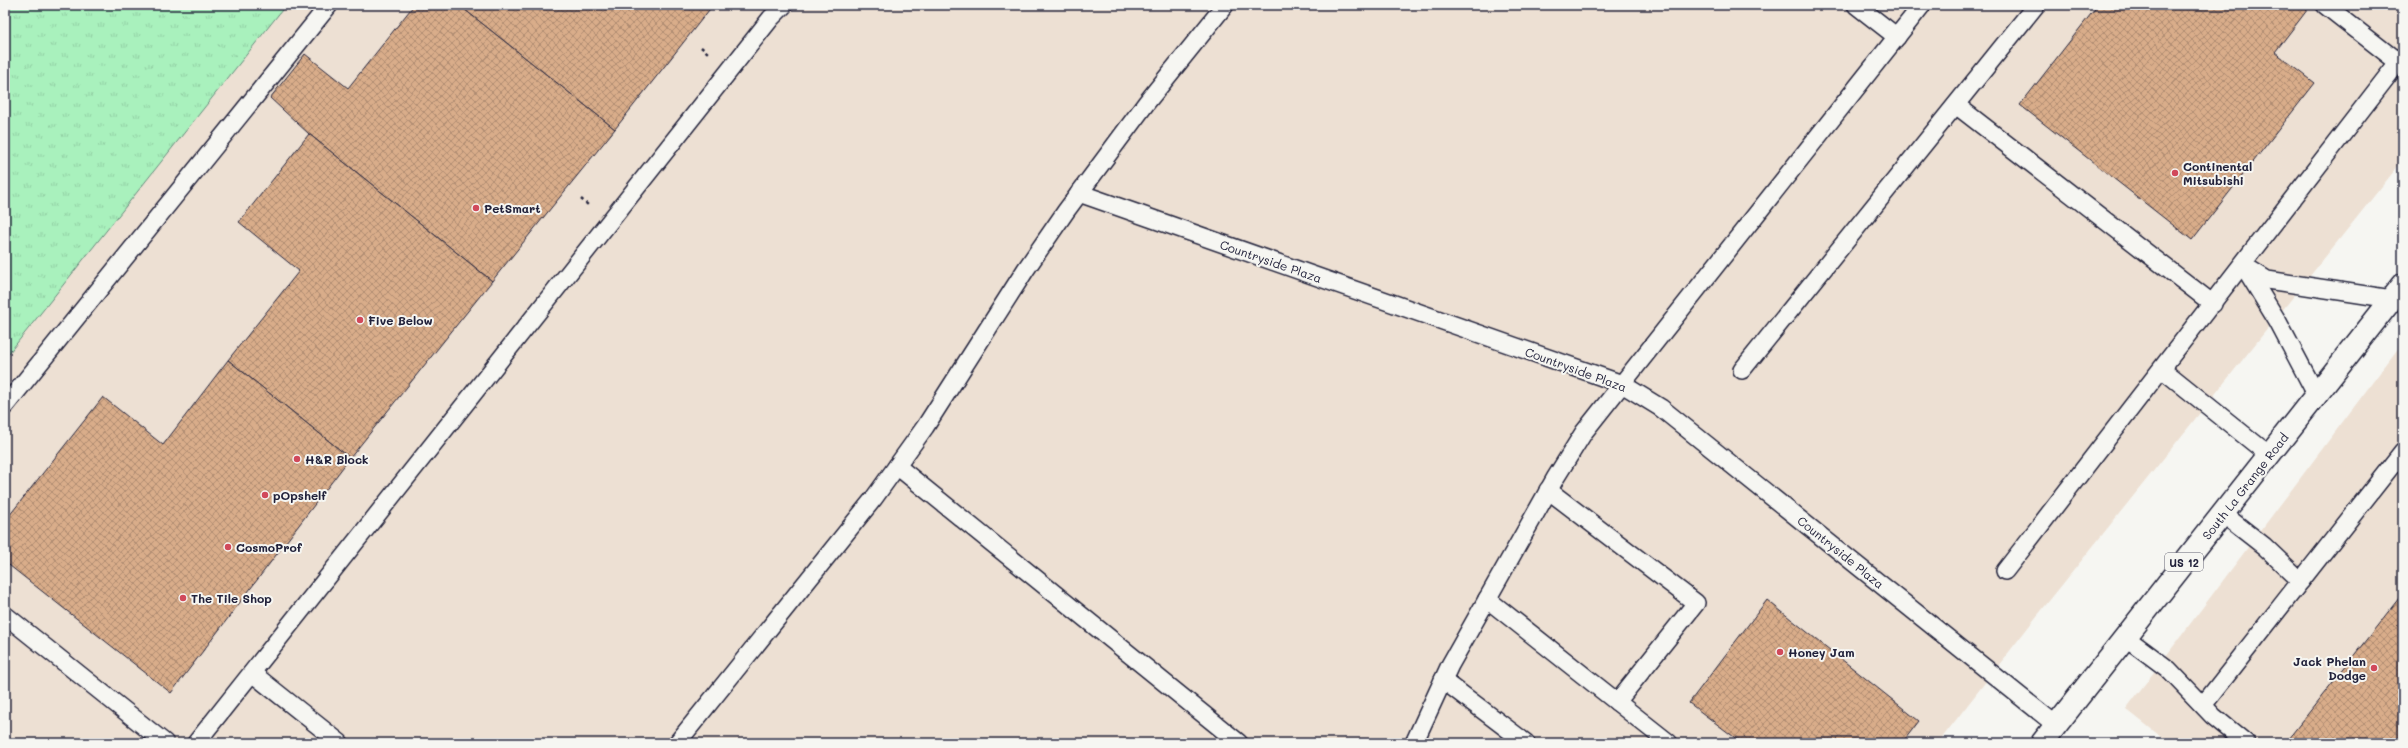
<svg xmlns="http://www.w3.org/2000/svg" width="2408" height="748" font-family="Mali,sans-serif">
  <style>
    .built { fill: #ede0d3 }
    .grass { fill: url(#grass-tufts); stroke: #668a7c }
    .building { fill: url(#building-cross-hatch); stroke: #22223b }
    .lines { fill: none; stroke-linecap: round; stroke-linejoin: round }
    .lane-casing { stroke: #22223b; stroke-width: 20 }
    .primary-casing { stroke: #22223b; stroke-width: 25 }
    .path { stroke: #22223b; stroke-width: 2.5; stroke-dasharray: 3 3; stroke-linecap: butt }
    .lane { stroke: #f6f6f2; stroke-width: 17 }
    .primary { stroke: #f6f6f2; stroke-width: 22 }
    .poi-dot { fill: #d1495b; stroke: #f6f6f2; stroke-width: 1.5 }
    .labels { text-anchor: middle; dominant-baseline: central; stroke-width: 4; stroke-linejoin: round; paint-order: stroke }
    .shield { fill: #f6f6f2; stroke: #626272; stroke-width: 1 }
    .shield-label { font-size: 11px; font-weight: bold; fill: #22223b }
    .poi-label { font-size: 12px; font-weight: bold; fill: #22223b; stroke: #f6f6f2; text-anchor: start }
    .street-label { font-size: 12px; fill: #22223b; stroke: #f6f6f2 }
  </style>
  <defs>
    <pattern id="grass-tufts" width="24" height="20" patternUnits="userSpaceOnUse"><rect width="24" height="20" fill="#a9f1bd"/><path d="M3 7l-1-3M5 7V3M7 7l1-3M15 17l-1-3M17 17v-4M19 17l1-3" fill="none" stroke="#91cea3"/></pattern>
    <pattern id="building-cross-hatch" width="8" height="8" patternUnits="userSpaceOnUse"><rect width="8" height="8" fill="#d9ad8a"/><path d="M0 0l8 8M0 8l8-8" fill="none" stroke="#b08c72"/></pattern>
  </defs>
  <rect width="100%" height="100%" fill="#f6f6f2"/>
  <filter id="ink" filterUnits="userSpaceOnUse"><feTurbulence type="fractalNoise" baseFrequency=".025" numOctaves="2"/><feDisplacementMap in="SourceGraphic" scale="8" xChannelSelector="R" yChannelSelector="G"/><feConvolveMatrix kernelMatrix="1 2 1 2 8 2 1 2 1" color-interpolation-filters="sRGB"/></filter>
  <g filter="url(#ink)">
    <!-- built -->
    <g class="built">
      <path d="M5,5h2398v155l-370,461 -95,122h-1933z"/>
      <path d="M2403,342v401h-234l-43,-34z"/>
    </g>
    <!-- grass -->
    <path class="grass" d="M5,5h281l-281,353z"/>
    <!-- building -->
    <g class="building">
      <path d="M414,5h45l156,124 -123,152 -183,-147 -39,-36 35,-44 43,34z"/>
      <path d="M459,5h254l-98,124z"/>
      <path d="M2098,5h213l-36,47 40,31 -123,157 -172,-135z"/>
      <path d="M309,134l183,147 -142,177 -122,-98 71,-89 -60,-49z"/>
      <path d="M228,360l122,98 -179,235 -166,-131v-41l98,-124 60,48z"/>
      <path d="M2403,593v150h-118z"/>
      <path d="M1767,600l152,121 -17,22h-160l-53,-40z"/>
    </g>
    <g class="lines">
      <defs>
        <g id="lane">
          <path d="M1856,5l41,32"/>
          <path d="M2325,5l78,61"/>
          <path d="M1956,105l257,199"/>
          <path d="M1079,193l543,191 39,24 395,317"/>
          <path d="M2243,265l24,15 125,19"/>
          <path d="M2245,268l33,54 38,72"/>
          <path d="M2162,369l107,86"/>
          <path d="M1742,370l294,-365"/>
          <path d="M5,406l324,-401"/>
          <path d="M897,466l342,277"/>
          <path d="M1548,490l148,113 -79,99 52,41"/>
          <path d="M2223,514l41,32 37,35"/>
          <path d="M2005,571l398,-515"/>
          <path d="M1487,599l130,103"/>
          <path d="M5,615l160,128"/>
          <path d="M2125,637l43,32 45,47 33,27"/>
          <path d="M252,673l88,70"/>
          <path d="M1443,680l83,63"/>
          <path d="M2204,704l199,-253"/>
          <path d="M196,743l533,-672 42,-53 13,-13"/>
          <path d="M677,743l197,-245 51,-71 101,-158 40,-58 81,-109 78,-97"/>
          <path d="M1414,743l36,-78 106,-188 28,-45 338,-427"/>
        </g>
        <path id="primary" d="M2042,743l361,-458"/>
      </defs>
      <!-- lane casing -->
      <use href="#lane" class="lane-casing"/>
      <!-- primary casing -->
      <use href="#primary" class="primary-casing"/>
      <!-- path -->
      <g class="path">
        <path d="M701,47l7,6"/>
        <path d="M581,199l7,6"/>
      </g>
      <!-- lane -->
      <use href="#lane" class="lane"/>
      <!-- primary -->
      <use href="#primary" class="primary"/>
    </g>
  </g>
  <!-- markers -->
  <g class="poi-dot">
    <circle cx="2175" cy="173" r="4"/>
    <circle cx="476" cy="208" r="4"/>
    <circle cx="360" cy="320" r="4"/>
    <circle cx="297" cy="459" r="4"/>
    <circle cx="265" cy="495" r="4"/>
    <circle cx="228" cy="547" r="4"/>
    <circle cx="183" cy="598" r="4"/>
    <circle cx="1780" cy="652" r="4"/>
    <circle cx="2374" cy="668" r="4"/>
  </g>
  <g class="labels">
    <!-- shield labels -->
    <rect class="shield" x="2165" y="553" width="38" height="18" rx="3"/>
    <g class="shield-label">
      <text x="2184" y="562">US 12</text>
    </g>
    <!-- poi labels -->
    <g class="poi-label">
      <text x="2183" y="166">Continental<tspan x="2183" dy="14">Mitsubishi</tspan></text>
      <text x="484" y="208">PetSmart</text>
      <text x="368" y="320">Five Below</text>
      <text x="305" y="459">H&amp;R Block</text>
      <text x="273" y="495">pOpshelf</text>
      <text x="236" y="547">CosmoProf</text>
      <text x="191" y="598">The Tile Shop</text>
      <text x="1788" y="652">Honey Jam</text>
      <text x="2366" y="661" text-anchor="end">Jack Phelan<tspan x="2366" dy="14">Dodge</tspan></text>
    </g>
    <!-- street labels -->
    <g class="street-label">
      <text transform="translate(1271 261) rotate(19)">Countryside Plaza</text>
      <text transform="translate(1576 369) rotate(20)">Countryside Plaza</text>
      <text transform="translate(2245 486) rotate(-52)">South La Grange Road</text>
      <text transform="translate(1841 552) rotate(39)">Countryside Plaza</text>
    </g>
  </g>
  <!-- margin -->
  <rect width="2408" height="748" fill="none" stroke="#f6f6f2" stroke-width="20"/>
  <rect x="10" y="10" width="2388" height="728" fill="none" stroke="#22223b" stroke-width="1.5" filter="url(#ink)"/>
</svg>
